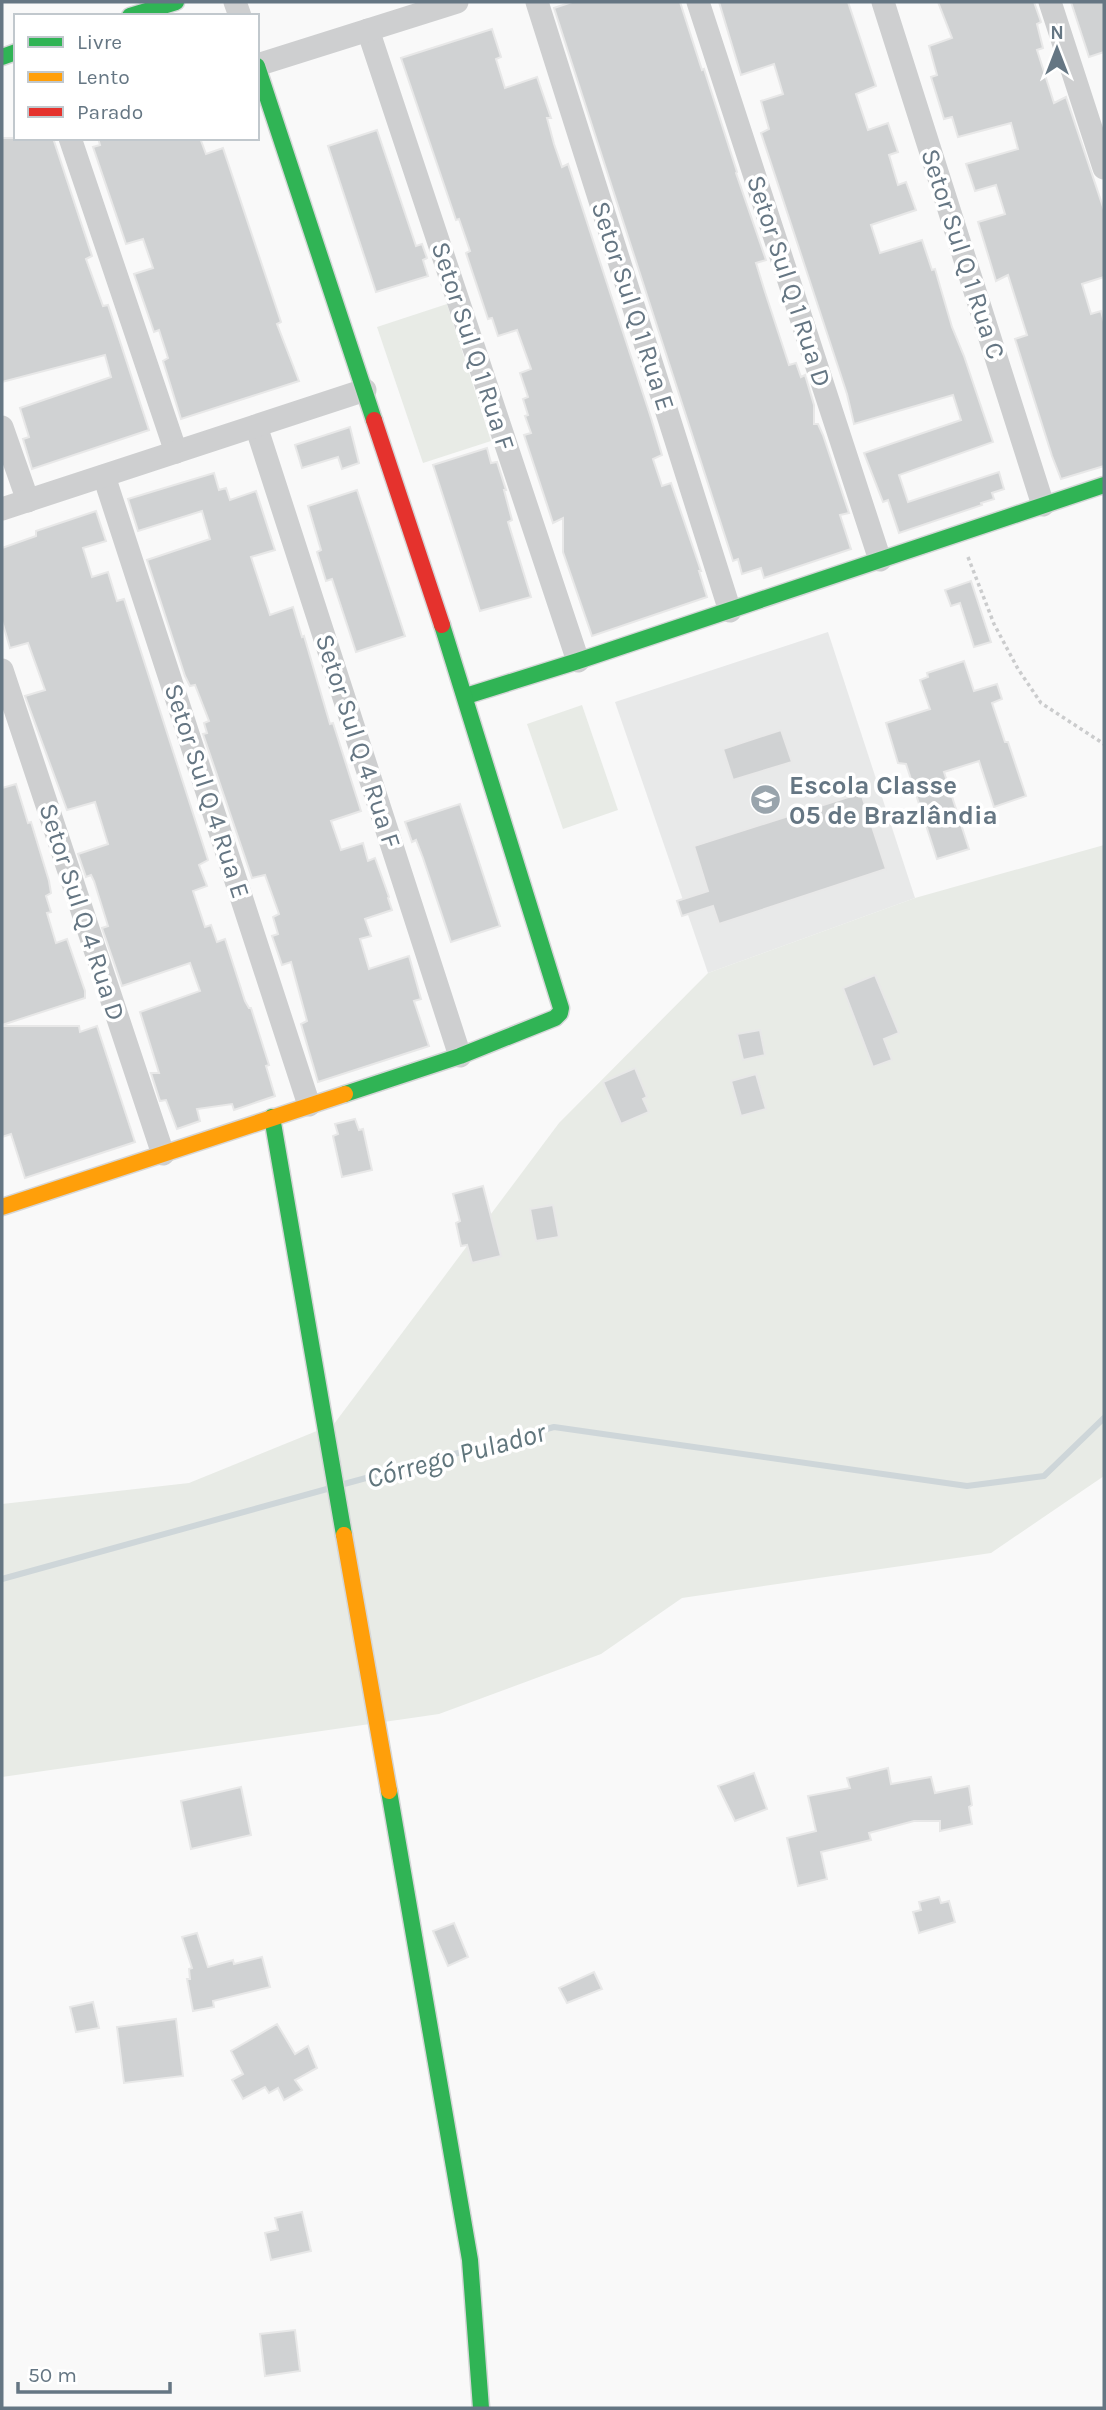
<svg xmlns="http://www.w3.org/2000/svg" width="1106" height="2410" font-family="Karla,sans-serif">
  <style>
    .built { fill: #e8e9e9 }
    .green { fill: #e8ebe6 }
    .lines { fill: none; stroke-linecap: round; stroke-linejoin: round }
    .stream { stroke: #ced6d9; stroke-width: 6 }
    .building { fill: #d0d2d3; stroke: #e8e8e8; stroke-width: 2 }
    .fast-casing { stroke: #d5d6d7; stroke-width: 19 }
    .slow-casing { stroke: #d5d6d7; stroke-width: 19 }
    .jam-casing { stroke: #d5d6d7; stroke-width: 19 }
    .path { stroke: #cbcccd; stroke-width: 3.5; stroke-dasharray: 3.5 3.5; stroke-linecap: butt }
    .street { stroke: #cecfd0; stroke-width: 23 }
    .fast { stroke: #30b455; stroke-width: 16 }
    .slow { stroke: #ff9f0a; stroke-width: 16 }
    .jam { stroke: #e5322d; stroke-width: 16 }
    .labels { text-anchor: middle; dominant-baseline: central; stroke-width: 7; stroke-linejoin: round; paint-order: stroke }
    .street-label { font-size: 26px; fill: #657683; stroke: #fff }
    .poi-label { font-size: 26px; font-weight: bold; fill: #657683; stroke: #fff; text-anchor: start }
    .water-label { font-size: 28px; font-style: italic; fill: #60757c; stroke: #fff }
  </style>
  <rect width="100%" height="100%" fill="#f9f9f9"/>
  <!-- built -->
  <path class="built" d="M828,632l87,266 -207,75 -93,-271z"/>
  <!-- green -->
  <g class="green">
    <path d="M447,304l44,137 -68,22 -46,-136z"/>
    <path d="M582,705l36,105 -55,19 -36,-105z"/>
    <path d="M1104,845v631l-113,77 -309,45 -81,56 -162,60 -437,63v-273l187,-21 145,-59 225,-301 149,-150 207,-75z"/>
  </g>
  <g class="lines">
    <!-- stream -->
    <g class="stream">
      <path d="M344,1484l210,-57 413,59 77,-10 60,-58"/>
      <path d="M2,1579l325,-90"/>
    </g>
  </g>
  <!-- building -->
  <g class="building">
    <path d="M572,2h108l22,68 2,-1 33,103 -1,1 30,87 -10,3 9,29 24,73 7,-2 5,14 4,-2 9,30v19h4l5,11 26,78 -9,2 11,34 -87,29 -3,-10 -19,6 -4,-15 -5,2 -179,-553z"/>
    <path d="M719,2h129l28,84 -20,8 12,36 20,-7 10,29 -9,3 9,30 8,-3 10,28 -45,15 9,28 42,-13 10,30 3,-1 17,58 12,29 29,86 -94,33 9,27 91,-30 5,17 -12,4 2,6 -13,4 1,2 -83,28 -11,-33 -5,2 -19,-49 97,-33 -8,-25 -99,29 -7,-30 -86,-261 8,-4 -8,-28 22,-7 -9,-30 -33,11z"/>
    <path d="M938,2h96l7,20 -4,2 6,24 -6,2 17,53 12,-6 38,113v67l-22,7 9,30 10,-3 3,11v144l-43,13 -9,-23 -37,-117 12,-4 -19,-60 -12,6 -18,-59 27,-8 -9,-29 -21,6 -9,-27 52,-15 -7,-26 -53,14 -6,-20 -8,2 -13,-42 6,-2 -8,-29 23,-8z"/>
    <path d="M1071,2h33v50l-15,5z"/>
    <path d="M492,29l9,28 -5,2 9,29 32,-11 14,41h-4l7,26 8,23 6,-3 83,254 11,37 -9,4 9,27 9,-3 30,88h-2l8,26 -115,39 -29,-84v-34l-10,5 -29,-88 7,-2 -6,-17 3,-1 -5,-16 5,-2 -8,-24 11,-4 -14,-39 -19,6 -6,-18 -4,1 -22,-66 4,-2 -11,-32 -3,1 -55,-162z"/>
    <path d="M377,130l39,116 6,-2 5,14 -4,2 5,16 -52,16 -48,-146z"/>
    <path d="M2,138h51l39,118 -6,3 17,47 5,-1 41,125 -117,39 -9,-30 6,-2 -9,-29 91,-31 -6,-22 -103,27z"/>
    <path d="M98,138h102l6,16 17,-6 58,174 -4,2 22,57 -118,38 -18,-58 5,-3 -9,-28 -5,2 -20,-58 19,-6 -10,-29 -17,5 -33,-97 7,-2z"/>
    <path d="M350,427l9,36 -17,6 -4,-12 -36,11 -7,-23z"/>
    <path d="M487,448l4,15 6,-1 9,28h-2l8,30 -4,2 23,75 -51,14 -47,-146z"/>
    <path d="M214,473l5,17 7,-2 4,12 26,-9 19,59 -24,7 19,58 23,-8 9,30 2,-1 26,88 3,-1 28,88 -30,10 10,29 22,-7 5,18 7,-3 14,39 -1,1 4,12 -27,9 6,17 -11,3 9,30 40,-13 12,43 -7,2 15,45 -111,36 -17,-58 6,-3 -16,-59 -9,3 -10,-29 6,-2 -5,-17 6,-3 -14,-39 -13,3 -49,-144 4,-1 -3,-10 5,-2 -14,-36 -5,1 -5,-10 -38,-116 63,-21 -8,-28 -64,20 -10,-32z"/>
    <path d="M357,490l48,146 -49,16 -24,-73 -6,2 -9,-29 4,-2 -13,-44z"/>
    <path d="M96,511l10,30 -23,7 9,29 16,-5 9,29 7,-2 84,261 -9,5 8,21 -14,5 12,36 6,-2 6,17 8,-3 20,62 4,7h2l18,57 -3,1 9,30 -41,14 -2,-6 -35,5 3,12 -23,8 -11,-29 -6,1 -9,-28h8l-19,-61 60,-21 -10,-28 -68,23 -20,-58 6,-2 -14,-45 -3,-6 -5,2 -8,-23 30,-10 -13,-42 -28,8 -42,-114 20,-6 -17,-47 -18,5 -8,-27v-73l34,-12v-5z"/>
    <path d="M971,581l20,61 -17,5 -14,-44 -9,3 -6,-16z"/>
    <path d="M964,661l10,30 23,-7 5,15 -10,4 13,39h3l18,54 -32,11 -15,-46 -35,11 25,77 -32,10 -31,-95 -8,-1 -12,-40 44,-14 -10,-29 8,-3 -1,-4z"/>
    <path d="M781,730l11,32 -59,18 -10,-31z"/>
    <path d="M16,784l12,39 3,-1 18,59 2,12 -5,3 5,16 -4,1 9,30 11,-4 18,52v7l-83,27v-237z"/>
    <path d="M861,793l25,76 -167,55 -6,-18 -31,10 -5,-15 31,-10 -14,-45z"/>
    <path d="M460,804l40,122 -49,16 -28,-84 -7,-18 -4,2 -7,-20z"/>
    <path d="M875,975l24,58 -15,6 8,21 -19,7 -30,-79z"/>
    <path d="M2,1026h77l1,6 17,-6 38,116 -110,36 -14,-44 -9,3z"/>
    <path d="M760,1030l5,25 -22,5 -6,-26z"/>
    <path d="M635,1068l12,29 -4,2 6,13 -28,12 -18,-42z"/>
    <path d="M756,1074l10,35 -25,7 -10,-35z"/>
    <path d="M355,1119l4,11 4,-1 9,41 -30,7 -9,-41 5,-2 -3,-10z"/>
    <path d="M483,1186l18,70 -29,7 -5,-18 -6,1 -5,-23 4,-2 -7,-27z"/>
    <path d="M553,1205l6,32 -23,4 -6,-32z"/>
    <path d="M888,1768l3,16 40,-7 4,16 34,-7 3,19 -3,2 3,17 -32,7v-10h-26l-45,12 2,7 -50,12 6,27 -29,7 -11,-48 29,-7 -8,-35 42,-8 -3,-10z"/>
    <path d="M754,1773l13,36 -32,12 -17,-35z"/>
    <path d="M241,1787l10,48 -60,14 -10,-48z"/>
    <path d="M939,1897l2,6 8,-2 6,21 -36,11 -6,-21 8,-2 -2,-8z"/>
    <path d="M454,1923l14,34 -20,9 -15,-35z"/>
    <path d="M197,1933l11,34 25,-7 1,4 28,-7 8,30 -57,14 1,6 -21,4 -6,-32h3l-1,-10 3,-1 -10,-31z"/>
    <path d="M594,1972l8,17 -35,14 -8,-15z"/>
    <path d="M93,2002l6,26 -23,4 -6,-25z"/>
    <path d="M176,2019l7,57 -59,7 -7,-56z"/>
    <path d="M277,2024l18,30 13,-8 9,22 -22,12 7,10 -18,10 -6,-12 -9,5 -4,-6 -22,12 -11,-19 11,-6 -12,-23z"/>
    <path d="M302,2212l9,39 -40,9 -6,-27 13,-3 -3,-12z"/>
    <path d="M295,2330l5,41 -35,5 -5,-42z"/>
  </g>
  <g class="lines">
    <defs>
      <g id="fast">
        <path d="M130,16l46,-14"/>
        <path d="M2,57l14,-5"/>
        <path d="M257,66l117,354"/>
        <path d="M466,696l112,-35 526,-176"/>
        <path d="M345,1094l115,-38 95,-38 5,-5 1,-5 -119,-383"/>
        <path d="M272,1117l72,418"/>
        <path d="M389,1791l81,469 11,148"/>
      </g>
      <g id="slow">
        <path d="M2,1207l343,-113"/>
        <path d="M344,1535l45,256"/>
      </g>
      <path id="jam" d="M374,420l68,205"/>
    </defs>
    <!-- fast casing -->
    <use href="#fast" class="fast-casing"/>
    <!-- slow casing -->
    <use href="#slow" class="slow-casing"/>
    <!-- jam casing -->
    <use href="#jam" class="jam-casing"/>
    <!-- path -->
    <path class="path" d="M968,557l26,67 24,45 23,34 63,41"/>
    <!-- street -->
    <g class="street">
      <path d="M235,2l5,14"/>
      <path d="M537,2l193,609"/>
      <path d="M698,2l182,558"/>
      <path d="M883,2l160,503"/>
      <path d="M1050,2l54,166"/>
      <path d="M368,30l210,631"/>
      <path d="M257,65l200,-63"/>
      <path d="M70,138l106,314"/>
      <path d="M256,426l204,630"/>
      <path d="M2,427l26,74"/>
      <path d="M104,476l205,629"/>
      <path d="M2,509l363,-119"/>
      <path d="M2,670l161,484"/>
    </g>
    <!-- fast -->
    <use href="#fast" class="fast"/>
    <!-- slow -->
    <use href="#slow" class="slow"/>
    <!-- jam -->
    <use href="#jam" class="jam"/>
  </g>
  <!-- icons -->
  <defs>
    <symbol id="school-disc" viewBox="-11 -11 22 22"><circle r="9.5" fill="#99a4ac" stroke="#fff"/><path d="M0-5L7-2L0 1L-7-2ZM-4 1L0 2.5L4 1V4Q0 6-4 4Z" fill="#fff"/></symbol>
  </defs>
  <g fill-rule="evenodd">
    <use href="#school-disc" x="748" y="782" width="35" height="35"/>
  </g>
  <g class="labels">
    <!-- street labels -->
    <g class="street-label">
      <text transform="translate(963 254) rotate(72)">Setor Sul Q 1 Rua C</text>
      <text transform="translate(789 281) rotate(72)">Setor Sul Q 1 Rua D</text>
      <text transform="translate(633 306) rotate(72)">Setor Sul Q 1 Rua E</text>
      <text transform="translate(473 346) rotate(72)">Setor Sul Q 1 Rua F</text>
      <text transform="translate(358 741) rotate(72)">Setor Sul Q 4 Rua F</text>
      <text transform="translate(207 791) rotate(72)">Setor Sul Q 4 Rua E</text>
      <text transform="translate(82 912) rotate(72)">Setor Sul Q 4 Rua D</text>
    </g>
    <!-- poi labels -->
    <g class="poi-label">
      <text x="789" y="785">Escola Classe<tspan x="789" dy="30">05 de Brazlândia</tspan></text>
    </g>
    <!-- water labels -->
    <g class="water-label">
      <text transform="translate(456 1455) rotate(-15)">Córrego Pulador</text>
    </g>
  </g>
  <!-- border -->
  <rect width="1106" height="2410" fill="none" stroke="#657683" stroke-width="7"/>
  <!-- legend -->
  <rect x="14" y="14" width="245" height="126" fill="#ffffff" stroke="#c1c8cd" stroke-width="2"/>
  <rect x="28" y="37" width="35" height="10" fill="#30b455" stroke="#c1c8cd" stroke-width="2"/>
  <text x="77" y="49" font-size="21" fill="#657683">Livre</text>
  <rect x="28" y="72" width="35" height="10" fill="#ff9f0a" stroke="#c1c8cd" stroke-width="2"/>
  <text x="77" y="84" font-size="21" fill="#657683">Lento</text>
  <rect x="28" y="107" width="35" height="10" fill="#e5322d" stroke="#c1c8cd" stroke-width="2"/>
  <text x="77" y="119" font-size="21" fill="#657683">Parado</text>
  <!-- north arrow -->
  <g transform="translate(1057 49)" stroke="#ffffff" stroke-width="5" paint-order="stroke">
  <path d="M0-5L12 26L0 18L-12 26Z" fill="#657683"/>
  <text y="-10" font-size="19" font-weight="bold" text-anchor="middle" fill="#657683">N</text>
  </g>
  <!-- scale -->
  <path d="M18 2382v10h152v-10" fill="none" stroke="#657683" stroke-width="3.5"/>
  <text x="28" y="2382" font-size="21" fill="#657683" stroke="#ffffff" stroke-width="5" paint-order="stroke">50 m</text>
</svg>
